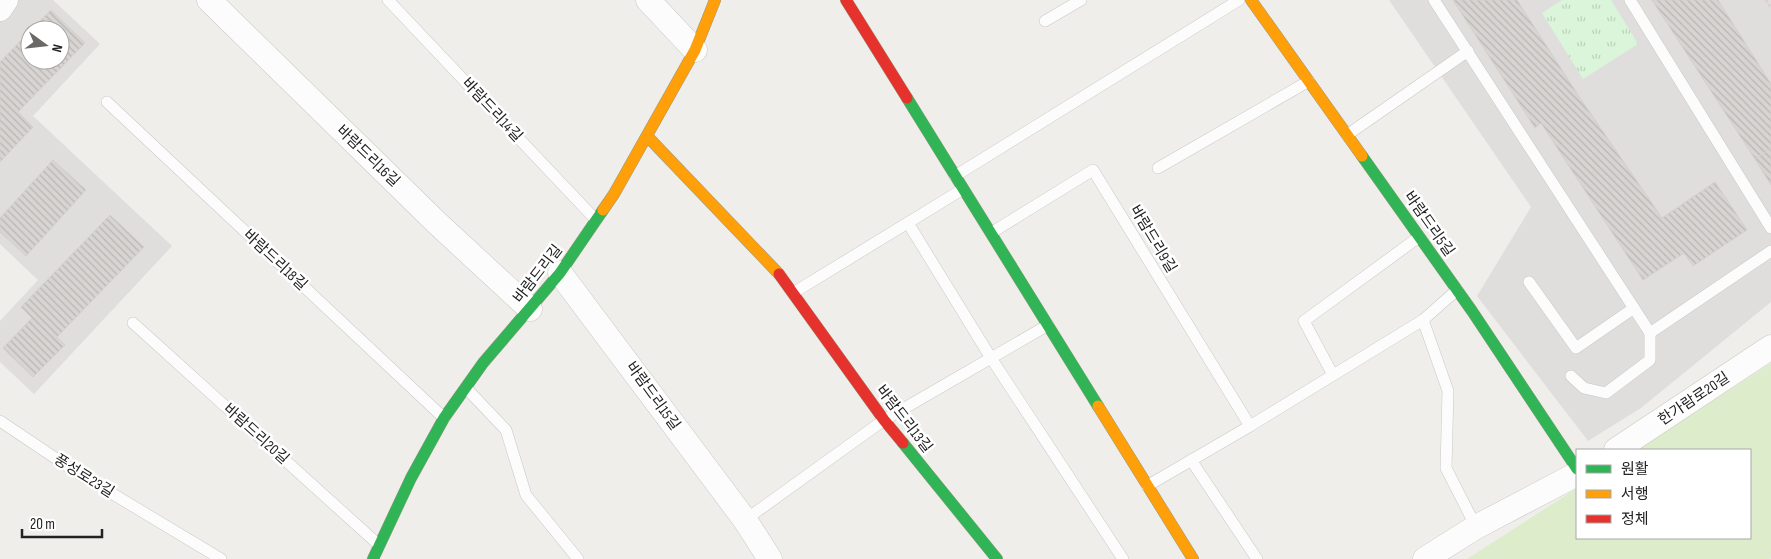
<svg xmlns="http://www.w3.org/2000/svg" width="1771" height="559" font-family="'Sofia Sans Condensed','Noto Sans KR',sans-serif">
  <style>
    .residential { fill: #dfdedc; fill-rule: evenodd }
    .grass { fill: #ddeccb }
    .park { fill: url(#park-tufts) }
    .building { fill: url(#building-back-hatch); stroke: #d3d0cc }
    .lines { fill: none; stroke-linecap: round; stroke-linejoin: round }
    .lane-casing { stroke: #c9c8c7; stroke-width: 12 }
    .street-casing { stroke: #c9c8c7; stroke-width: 25 }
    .fast-casing { stroke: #999a82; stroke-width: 12 }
    .slow-casing { stroke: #999a82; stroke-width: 12 }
    .jam-casing { stroke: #999a82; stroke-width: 12 }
    .path { stroke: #dccecd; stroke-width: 3; stroke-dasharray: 2.5 2.5; stroke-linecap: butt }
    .lane { stroke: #fdfcfc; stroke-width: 11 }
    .street { stroke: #fdfcfc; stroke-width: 24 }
    .fast { stroke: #30b455; stroke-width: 11 }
    .slow { stroke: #ff9f0a; stroke-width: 11 }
    .jam { stroke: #e5322d; stroke-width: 11 }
    .labels { text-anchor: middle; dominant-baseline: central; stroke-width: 5; stroke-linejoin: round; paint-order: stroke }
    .street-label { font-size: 15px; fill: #222; stroke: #fff }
  </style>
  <defs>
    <pattern id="park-tufts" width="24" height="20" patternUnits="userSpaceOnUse" patternTransform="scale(1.25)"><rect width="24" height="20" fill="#daf5da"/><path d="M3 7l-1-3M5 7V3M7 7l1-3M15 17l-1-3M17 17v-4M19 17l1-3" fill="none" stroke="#bbd2bb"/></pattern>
    <pattern id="building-back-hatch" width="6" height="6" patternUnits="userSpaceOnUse" patternTransform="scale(1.25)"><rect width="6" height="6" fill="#d7d4d2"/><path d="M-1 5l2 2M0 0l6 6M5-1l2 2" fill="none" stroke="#b8b6b4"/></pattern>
  </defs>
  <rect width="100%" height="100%" fill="#f0eeeb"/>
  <!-- residential -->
  <g class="residential">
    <path d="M0,0h53l47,44 -67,72 139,130 -138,148 -34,-32v-41l38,-41 -38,-36zM30,30h30v30h-30z"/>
    <path d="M1389,0h382v302l-130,106 -53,33 -111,-145 54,-89z"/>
  </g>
  <!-- grass -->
  <path class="grass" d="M1771,363v195l-2,1h-302l110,-71v50h173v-88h-114z"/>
  <!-- park -->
  <path class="park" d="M1562,0h49l27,44 -55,35 -41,-66z"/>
  <!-- building -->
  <g class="building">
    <path d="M1453,0h64l63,98 82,120 53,-36 32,48 -54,36 -9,-13 -41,27 -102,-157 -6,5z"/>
    <path d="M1652,0h66l53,84v64l-16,11z"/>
    <path d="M51,10l34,33 -67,69 15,15 -33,35v-100l30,-31v29h30v-30h-29z"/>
    <path d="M1771,148v37l-16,-26z"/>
    <path d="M53,160l33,30 -60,66 -26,-24v-14z"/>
    <path d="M110,215l34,32 -87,90 8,8 -32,32 -30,-29 29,-30 -11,-11z"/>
  </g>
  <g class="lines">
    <defs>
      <g id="lane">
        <path d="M388,0l208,220"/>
        <path d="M1434,0l216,333 121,-82"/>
        <path d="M1630,0l141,228"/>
        <path d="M1045,21l36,-21"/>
        <path d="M107,102l337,316"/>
        <path d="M1347,135l121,-84"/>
        <path d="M1158,168l151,-87"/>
        <path d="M955,176l284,-176"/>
        <path d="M908,223l83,135 132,201"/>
        <path d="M991,233l102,-63 157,256"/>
        <path d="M1529,282l47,66 58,-40"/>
        <path d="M793,293l170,-104"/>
        <path d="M1423,320l25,71 -2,77 30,59"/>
        <path d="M133,323l246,222"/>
        <path d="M1333,375l-29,-54 115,-84"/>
        <path d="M1571,376l13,12 22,5 44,-33v-27"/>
        <path d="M466,388l40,42 20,65 52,64"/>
        <path d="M0,421l73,49 148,89"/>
        <path d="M1191,460l66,99"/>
        <path d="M1147,486l103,-60 173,-106 34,-30"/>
        <path d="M745,520l139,-100 164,-95"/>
      </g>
      <g id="street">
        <path d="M209,0l228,223 93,86"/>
        <path d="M648,0l47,50"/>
        <path d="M0,9l6,-9"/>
        <path d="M560,273l185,247 25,39"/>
        <path d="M1616,450l155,-103"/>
        <path d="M1425,559l51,-32 101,-53"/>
      </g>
      <g id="fast">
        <path d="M907,98l191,308"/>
        <path d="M1362,156l110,155 105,158"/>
        <path d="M903,443l94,116"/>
        <path d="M373,559l38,-81 33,-60 39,-55 77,-90 43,-63"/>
      </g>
      <g id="slow">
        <path d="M1251,0l111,156"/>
        <path d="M647,136l132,138"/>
        <path d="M603,210l11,-16 81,-144 20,-50"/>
        <path d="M1098,406l95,153"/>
      </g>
      <g id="jam">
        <path d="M846,0l61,98"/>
        <path d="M779,274l105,146 19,23"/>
      </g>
    </defs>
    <!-- lane casing -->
    <use href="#lane" class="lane-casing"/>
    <!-- street casing -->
    <use href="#street" class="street-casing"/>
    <!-- fast casing -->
    <use href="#fast" class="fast-casing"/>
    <!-- slow casing -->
    <use href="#slow" class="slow-casing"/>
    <!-- jam casing -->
    <use href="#jam" class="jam-casing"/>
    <!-- path -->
    <path class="path" d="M1766,0l5,8"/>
    <!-- lane -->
    <use href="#lane" class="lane"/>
    <!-- street -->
    <use href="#street" class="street"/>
    <!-- fast -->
    <use href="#fast" class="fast"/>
    <!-- slow -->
    <use href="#slow" class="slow"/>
    <!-- jam -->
    <use href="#jam" class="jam"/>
  </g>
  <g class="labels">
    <!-- street labels -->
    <g class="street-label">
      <text transform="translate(492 110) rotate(47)">바람드리14길</text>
      <text transform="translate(368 156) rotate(44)">바람드리16길</text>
      <text transform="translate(1429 224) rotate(55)">바람드리5길</text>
      <text transform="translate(1153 239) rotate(59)">바람드리9길</text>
      <text transform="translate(275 260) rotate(43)">바람드리18길</text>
      <text transform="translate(538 274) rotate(-52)">바람드리길</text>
      <text transform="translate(653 396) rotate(54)">바람드리15길</text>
      <text transform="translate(1694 399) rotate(-34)">한가람로20길</text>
      <text transform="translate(904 419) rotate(52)">바람드리13길</text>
      <text transform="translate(256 434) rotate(42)">바람드리20길</text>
      <text transform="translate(84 476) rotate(32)">풍성로23길</text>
    </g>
  </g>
  <!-- legend -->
  <rect x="1576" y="449" width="175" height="90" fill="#ffffff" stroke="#a7a7a7"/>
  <rect x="1586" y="465" width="25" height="8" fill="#30b455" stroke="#a7a7a7"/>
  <text x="1621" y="474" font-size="15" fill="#222222">원활</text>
  <rect x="1586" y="490" width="25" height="8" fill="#ff9f0a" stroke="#a7a7a7"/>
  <text x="1621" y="499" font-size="15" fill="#222222">서행</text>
  <rect x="1586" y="515" width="25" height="8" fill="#e5322d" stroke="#a7a7a7"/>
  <text x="1621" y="524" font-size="15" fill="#222222">정체</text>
  <!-- north arrow -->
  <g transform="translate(45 45) rotate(105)"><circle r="24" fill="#ffffff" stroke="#a7a7a7"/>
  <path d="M0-4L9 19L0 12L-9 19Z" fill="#6a6968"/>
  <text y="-8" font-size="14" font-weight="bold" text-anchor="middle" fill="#222222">N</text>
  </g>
  <!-- scale -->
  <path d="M22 529v8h80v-8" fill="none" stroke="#222222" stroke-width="2.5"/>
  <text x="30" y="529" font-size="15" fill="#222222" stroke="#ffffff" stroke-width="4" paint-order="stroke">20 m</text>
</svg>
